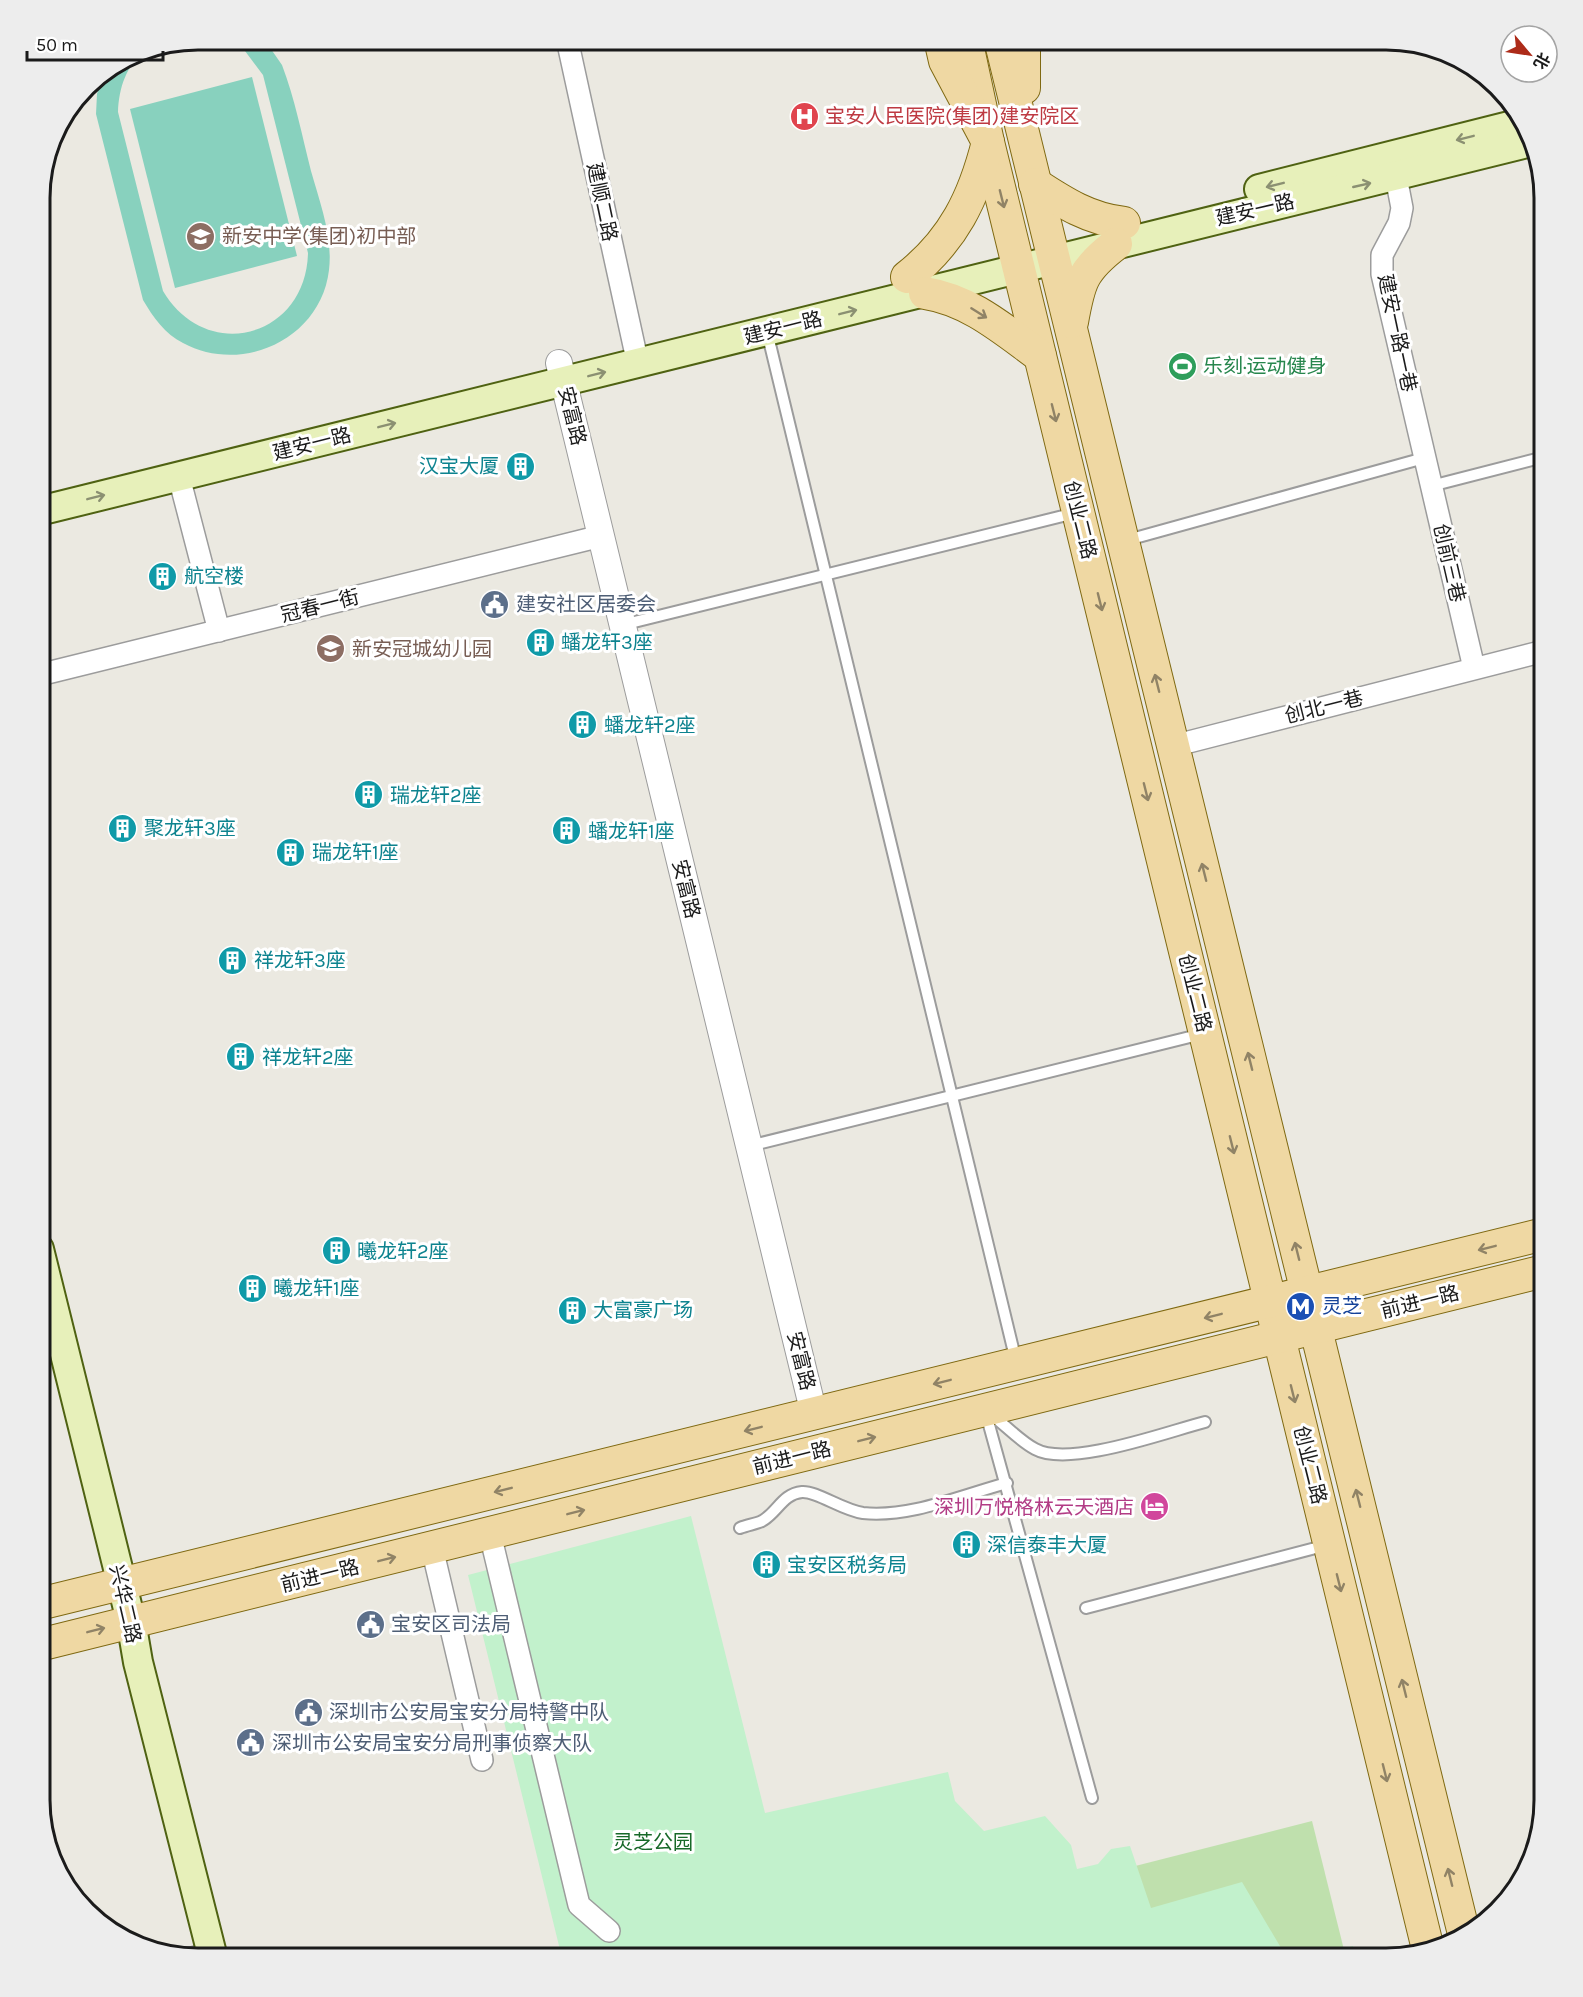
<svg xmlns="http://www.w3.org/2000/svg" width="1583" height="1997" font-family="Karla,'Noto Sans SC',sans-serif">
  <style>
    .grass { fill: #bfe0ad }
    .park { fill: #c2f1cc }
    .pitch { fill: #88d1be }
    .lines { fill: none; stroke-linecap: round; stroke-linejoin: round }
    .service-casing { stroke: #9c9c9c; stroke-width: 14 }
    .minor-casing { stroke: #9c9c9c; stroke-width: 24 }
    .tertiary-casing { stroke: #9c9c9c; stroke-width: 28 }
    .secondary-casing { stroke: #4f6212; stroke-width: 32 }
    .primary-casing { stroke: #7f6912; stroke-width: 34 }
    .service { stroke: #fff; stroke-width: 10 }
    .minor { stroke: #fff; stroke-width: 21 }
    .tertiary { stroke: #fff; stroke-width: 26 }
    .secondary { stroke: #e7f0ba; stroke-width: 28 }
    .primary { stroke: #efd8a3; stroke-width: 32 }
    .oneway { stroke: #8b9072 }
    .oneway2 { stroke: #908366 }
    .labels { text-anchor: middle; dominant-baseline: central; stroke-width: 6; stroke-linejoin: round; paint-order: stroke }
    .health-label { font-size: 20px; fill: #be3a42; stroke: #fff; text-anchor: start }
    .street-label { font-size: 20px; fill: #1b1b1b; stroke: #fff }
    .education-label { font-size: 20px; fill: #785e54; stroke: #fff; text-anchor: start }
    .leisure-label { font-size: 20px; fill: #27864d; stroke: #fff; text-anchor: start }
    .culture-label { font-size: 20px; fill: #0d838f; stroke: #fff; text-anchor: start }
    .service-label { font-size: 20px; fill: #4e5e75; stroke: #fff; text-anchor: start }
    .transit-label { font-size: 20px; fill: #164399; stroke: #fff; text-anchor: start }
    .hotel-label { font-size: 20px; fill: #b23c85; stroke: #fff; text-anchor: end }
    .park-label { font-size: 20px; fill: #186929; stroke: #fff }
    .rim { fill: none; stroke: #1b1b1b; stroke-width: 3 }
  </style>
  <rect width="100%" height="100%" fill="#ebe9e1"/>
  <!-- grass -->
  <path class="grass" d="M1312,1821l34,137h-238l-20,-80z"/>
  <!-- park -->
  <g class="park">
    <path d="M691,1516l74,297 183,-41 7,29 29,30 61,-15 26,29 6,24 21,-5 13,-15 19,-3 21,62 91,-26 45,76h-725l-94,-383z"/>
    <path d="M1353,1946l3,12h-50z"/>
  </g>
  <!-- pitch -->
  <g class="pitch">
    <path d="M227,39h37l18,26c13,34 20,71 29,106 9,32 22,66 18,99 -8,69 -87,105 -146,73 -18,-9 -30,-26 -40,-43l-47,-186 1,-20 6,-21 34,-22 8,-2c-19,18 -26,38 -27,63l45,179c43,73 143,47 145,-38l-45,-178 -18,-24z"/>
    <path d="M252,77l45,179 -122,32 -45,-179z"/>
  </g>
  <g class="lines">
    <defs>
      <g id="service">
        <path d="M767,332l249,1029"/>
        <path d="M1431,486l113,-29"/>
        <path d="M1124,541l300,-83"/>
        <path d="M622,625l453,-112"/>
        <path d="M749,1146l453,-112"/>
        <path d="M986,1414l106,384"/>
        <path d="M992,1415c14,11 28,26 43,34 34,19 131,-17 170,-27"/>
        <path d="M740,1528c7,-3 16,-4 22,-7 16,-9 20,-27 40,-29 15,-1 40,18 61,21 47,5 99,-18 144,-30"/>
        <path d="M1086,1608l241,-63"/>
        <path d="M184,1955l26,-7"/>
      </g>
      <g id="minor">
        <path d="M567,39l71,325"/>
        <path d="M1396,177l6,31 -3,15 -17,32v19l92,394"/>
        <path d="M179,477l40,154"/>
        <path d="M39,675l562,-139"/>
        <path d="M1173,746l371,-95"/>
        <path d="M490,1534l89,371 30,26"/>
        <path d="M432,1548l50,212"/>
      </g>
      <path id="tertiary" d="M559,363l255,1051"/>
      <g id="secondary">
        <path d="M1259,189l262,-66"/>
        <path d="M39,511l1488,-368"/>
        <path d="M39,1249l92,372 7,41 75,296"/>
      </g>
      <g id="primary">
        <path d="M966,39l22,103 439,1803"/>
        <path d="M1000,39l464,1895"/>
        <path d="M1024,88v-49"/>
        <path d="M1035,184c29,19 54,35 89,39"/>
        <path d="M907,277c46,-36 67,-79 81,-135l-43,-81 -5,-22"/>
        <path d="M925,293c45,7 79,37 115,63"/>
        <path d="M1072,322c7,-40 10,-52 44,-78"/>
        <path d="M39,1604l1505,-370"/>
        <path d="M39,1645l1505,-374"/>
      </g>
    </defs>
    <!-- service casing -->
    <use href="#service" class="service-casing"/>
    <!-- minor casing -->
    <use href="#minor" class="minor-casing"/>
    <!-- tertiary casing -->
    <use href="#tertiary" class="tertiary-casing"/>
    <!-- secondary casing -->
    <use href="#secondary" class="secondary-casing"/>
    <!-- primary casing -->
    <use href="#primary" class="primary-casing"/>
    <!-- service -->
    <use href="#service" class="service"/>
    <!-- minor -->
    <use href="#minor" class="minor"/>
    <!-- tertiary -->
    <use href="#tertiary" class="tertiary"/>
    <!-- secondary -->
    <use href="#secondary" class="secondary"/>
    <!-- primary -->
    <use href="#primary" class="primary"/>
  </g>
  <!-- one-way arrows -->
  <defs><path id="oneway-shaft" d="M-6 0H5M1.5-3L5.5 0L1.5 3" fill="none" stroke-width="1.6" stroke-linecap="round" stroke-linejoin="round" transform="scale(1.5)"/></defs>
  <g class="oneway">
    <use href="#oneway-shaft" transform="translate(1465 138) rotate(166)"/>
    <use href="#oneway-shaft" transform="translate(1275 185) rotate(166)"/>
    <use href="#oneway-shaft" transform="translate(1362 185) rotate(-13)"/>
    <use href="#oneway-shaft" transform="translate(848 312) rotate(-14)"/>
    <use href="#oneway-shaft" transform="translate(597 374) rotate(-14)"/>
    <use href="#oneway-shaft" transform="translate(387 425) rotate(-14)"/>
    <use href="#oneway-shaft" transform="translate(96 497) rotate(-14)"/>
  </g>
  <g class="oneway2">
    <use href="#oneway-shaft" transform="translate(1002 199) rotate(76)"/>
    <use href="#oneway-shaft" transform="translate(979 313) rotate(32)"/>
    <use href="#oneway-shaft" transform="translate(1054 413) rotate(76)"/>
    <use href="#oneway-shaft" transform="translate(1100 602) rotate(76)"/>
    <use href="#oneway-shaft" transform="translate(1157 683) rotate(-104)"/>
    <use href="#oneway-shaft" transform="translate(1146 792) rotate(76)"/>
    <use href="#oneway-shaft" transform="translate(1204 872) rotate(-104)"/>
    <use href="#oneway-shaft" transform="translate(1250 1061) rotate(-104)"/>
    <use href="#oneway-shaft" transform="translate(1232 1145) rotate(76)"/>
    <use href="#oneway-shaft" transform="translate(1487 1248) rotate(166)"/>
    <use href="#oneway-shaft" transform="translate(1297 1251) rotate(-104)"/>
    <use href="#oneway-shaft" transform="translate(1213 1316) rotate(166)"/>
    <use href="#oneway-shaft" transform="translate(942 1382) rotate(166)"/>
    <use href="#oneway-shaft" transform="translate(1293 1394) rotate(76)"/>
    <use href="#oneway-shaft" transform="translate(753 1429) rotate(166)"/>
    <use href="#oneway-shaft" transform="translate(867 1439) rotate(-14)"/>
    <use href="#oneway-shaft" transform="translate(503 1490) rotate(166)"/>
    <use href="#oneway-shaft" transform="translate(1358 1498) rotate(-104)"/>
    <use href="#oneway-shaft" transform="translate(576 1512) rotate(-14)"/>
    <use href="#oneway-shaft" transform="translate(387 1559) rotate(-14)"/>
    <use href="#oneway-shaft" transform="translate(1339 1583) rotate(76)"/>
    <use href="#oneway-shaft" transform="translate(96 1630) rotate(-14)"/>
    <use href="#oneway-shaft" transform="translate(1404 1688) rotate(-104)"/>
    <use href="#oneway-shaft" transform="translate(1385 1773) rotate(76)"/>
    <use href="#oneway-shaft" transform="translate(1450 1877) rotate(-104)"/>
  </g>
  <!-- icons -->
  <defs>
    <symbol id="hospital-disc" viewBox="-11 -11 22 22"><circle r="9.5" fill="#e0444e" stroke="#fff"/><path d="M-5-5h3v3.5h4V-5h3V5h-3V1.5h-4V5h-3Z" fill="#fff"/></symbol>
    <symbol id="school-disc" viewBox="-11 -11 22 22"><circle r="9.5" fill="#8d6e63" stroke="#fff"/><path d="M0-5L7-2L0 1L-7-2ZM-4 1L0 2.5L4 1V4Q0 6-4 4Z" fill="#fff"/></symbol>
    <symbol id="stadium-disc" viewBox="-11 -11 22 22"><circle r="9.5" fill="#2e9e5b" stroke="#fff"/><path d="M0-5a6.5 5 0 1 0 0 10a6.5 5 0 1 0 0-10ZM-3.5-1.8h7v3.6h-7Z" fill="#fff"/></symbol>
    <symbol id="building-disc" viewBox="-11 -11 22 22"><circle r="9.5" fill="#0f9aa8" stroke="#fff"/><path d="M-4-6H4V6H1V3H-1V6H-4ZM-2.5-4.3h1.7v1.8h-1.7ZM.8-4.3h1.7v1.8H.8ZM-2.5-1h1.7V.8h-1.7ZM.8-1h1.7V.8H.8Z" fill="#fff"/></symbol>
    <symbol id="civic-disc" viewBox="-11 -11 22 22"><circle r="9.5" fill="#5c6f8a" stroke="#fff"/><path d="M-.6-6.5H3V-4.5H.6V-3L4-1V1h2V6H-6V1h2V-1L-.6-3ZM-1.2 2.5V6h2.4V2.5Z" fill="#fff"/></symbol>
    <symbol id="metro-disc" viewBox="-11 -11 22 22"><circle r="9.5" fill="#1a4fb4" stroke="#fff"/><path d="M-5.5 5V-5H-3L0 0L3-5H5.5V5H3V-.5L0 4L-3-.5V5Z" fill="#fff"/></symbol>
    <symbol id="hotel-disc" viewBox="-11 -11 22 22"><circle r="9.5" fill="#d1479c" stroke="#fff"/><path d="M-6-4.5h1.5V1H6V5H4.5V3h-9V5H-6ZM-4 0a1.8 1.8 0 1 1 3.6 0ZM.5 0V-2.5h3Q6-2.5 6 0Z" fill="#fff"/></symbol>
  </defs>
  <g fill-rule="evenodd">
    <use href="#hospital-disc" x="788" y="100" width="33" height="33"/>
    <use href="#school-disc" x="184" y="220" width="33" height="33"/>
    <use href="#stadium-disc" x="1166" y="350" width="33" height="33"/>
    <use href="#building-disc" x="504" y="450" width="33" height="33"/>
    <use href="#building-disc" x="146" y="560" width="33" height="33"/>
    <use href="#civic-disc" x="478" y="588" width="33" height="33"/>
    <use href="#building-disc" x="524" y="626" width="33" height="33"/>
    <use href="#school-disc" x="314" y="632" width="33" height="33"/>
    <use href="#building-disc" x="566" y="708" width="33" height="33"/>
    <use href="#building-disc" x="352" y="778" width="33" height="33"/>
    <use href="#building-disc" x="106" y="812" width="33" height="33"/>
    <use href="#building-disc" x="550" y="814" width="33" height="33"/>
    <use href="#building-disc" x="274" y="836" width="33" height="33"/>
    <use href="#building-disc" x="216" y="944" width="33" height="33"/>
    <use href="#building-disc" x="224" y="1040" width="33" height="33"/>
    <use href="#building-disc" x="320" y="1234" width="33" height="33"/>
    <use href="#building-disc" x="236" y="1272" width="33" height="33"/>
    <use href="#metro-disc" x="1284" y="1290" width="33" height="33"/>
    <use href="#building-disc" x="556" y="1294" width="33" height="33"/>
    <use href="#hotel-disc" x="1138" y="1490" width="33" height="33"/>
    <use href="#building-disc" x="950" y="1528" width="33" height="33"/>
    <use href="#building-disc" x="750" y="1548" width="33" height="33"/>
    <use href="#civic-disc" x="354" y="1608" width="33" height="33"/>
    <use href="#civic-disc" x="292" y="1696" width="33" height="33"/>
    <use href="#civic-disc" x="234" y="1726" width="33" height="33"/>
  </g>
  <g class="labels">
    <!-- health labels -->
    <g class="health-label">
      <text x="825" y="116">宝安人民医院(集团)建安院区</text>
    </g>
    <!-- street labels -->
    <g class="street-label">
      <text transform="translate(602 202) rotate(78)">建顺二路</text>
      <text transform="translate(1255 210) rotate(-13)">建安一路</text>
      <text transform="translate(783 328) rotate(-14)">建安一路</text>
      <text transform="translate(1397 333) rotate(78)">建安一路一巷</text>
      <text transform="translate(572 416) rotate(76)">安富路</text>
      <text transform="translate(312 444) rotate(-14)">建安一路</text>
      <text transform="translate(1080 520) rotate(76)">创业二路</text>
      <text transform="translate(1449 563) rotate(77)">创前三巷</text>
      <text transform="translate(320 606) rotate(-14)">冠春一街</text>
      <text transform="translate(1324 707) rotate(-14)">创北一巷</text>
      <text transform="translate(686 889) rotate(76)">安富路</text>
      <text transform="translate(1195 993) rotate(76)">创业二路</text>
      <text transform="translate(1420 1302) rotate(-14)">前进一路</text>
      <text transform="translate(801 1361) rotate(76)">安富路</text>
      <text transform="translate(792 1458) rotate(-14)">前进一路</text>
      <text transform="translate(1310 1465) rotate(76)">创业二路</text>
      <text transform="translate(320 1576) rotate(-14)">前进一路</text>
      <text transform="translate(125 1604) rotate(77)">兴华二路</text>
    </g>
    <!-- education labels -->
    <g class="education-label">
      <text x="222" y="236">新安中学(集团)初中部</text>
      <text x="352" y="649">新安冠城幼儿园</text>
    </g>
    <!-- leisure labels -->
    <g class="leisure-label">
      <text x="1203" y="366">乐刻·运动健身</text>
    </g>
    <!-- culture labels -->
    <g class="culture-label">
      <text x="499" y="466" text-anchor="end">汉宝大厦</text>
      <text x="184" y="576">航空楼</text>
      <text x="561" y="642">蟠龙轩3座</text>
      <text x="604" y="725">蟠龙轩2座</text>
      <text x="390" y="795">瑞龙轩2座</text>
      <text x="144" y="828">聚龙轩3座</text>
      <text x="588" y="831">蟠龙轩1座</text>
      <text x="312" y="852">瑞龙轩1座</text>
      <text x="254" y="960">祥龙轩3座</text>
      <text x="262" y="1057">祥龙轩2座</text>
      <text x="357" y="1251">曦龙轩2座</text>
      <text x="273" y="1288">曦龙轩1座</text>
      <text x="593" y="1310">大富豪广场</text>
      <text x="987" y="1545">深信泰丰大厦</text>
      <text x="787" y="1565">宝安区税务局</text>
    </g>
    <!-- service labels -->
    <g class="service-label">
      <text x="516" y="604">建安社区居委会</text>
      <text x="391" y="1624">宝安区司法局</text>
      <text x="329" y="1712">深圳市公安局宝安分局特警中队</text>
      <text x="272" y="1743">深圳市公安局宝安分局刑事侦察大队</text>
    </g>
    <!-- transit labels -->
    <g class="transit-label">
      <text x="1322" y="1306">灵芝</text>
    </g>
    <!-- hotel labels -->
    <g class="hotel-label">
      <text x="1134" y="1507">深圳万悦格林云天酒店</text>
    </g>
    <!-- park labels -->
    <g class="park-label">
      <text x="653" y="1842">灵芝公园</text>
    </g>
  </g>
  <!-- crop -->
  <path d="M0 0H1583V1997H0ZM198 50H1386A148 148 0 0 1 1534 198V1800A148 148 0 0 1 1386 1948H198A148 148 0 0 1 50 1800V198A148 148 0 0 1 198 50Z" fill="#ededed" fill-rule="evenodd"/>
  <path class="rim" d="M198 50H1386A148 148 0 0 1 1534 198V1800A148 148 0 0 1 1386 1948H198A148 148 0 0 1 50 1800V198A148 148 0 0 1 198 50Z"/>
  <!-- north arrow -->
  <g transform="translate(1529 54) rotate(119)"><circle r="28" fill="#ffffff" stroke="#a4a4a4" stroke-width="1.5"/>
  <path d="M0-4.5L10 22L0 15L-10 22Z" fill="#ad2b19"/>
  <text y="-9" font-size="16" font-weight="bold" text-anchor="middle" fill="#1b1b1b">北</text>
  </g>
  <!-- scale -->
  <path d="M27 51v9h136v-9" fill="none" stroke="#1b1b1b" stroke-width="3"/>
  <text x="36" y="51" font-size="18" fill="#1b1b1b" stroke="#ffffff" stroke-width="4.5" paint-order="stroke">50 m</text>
</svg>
